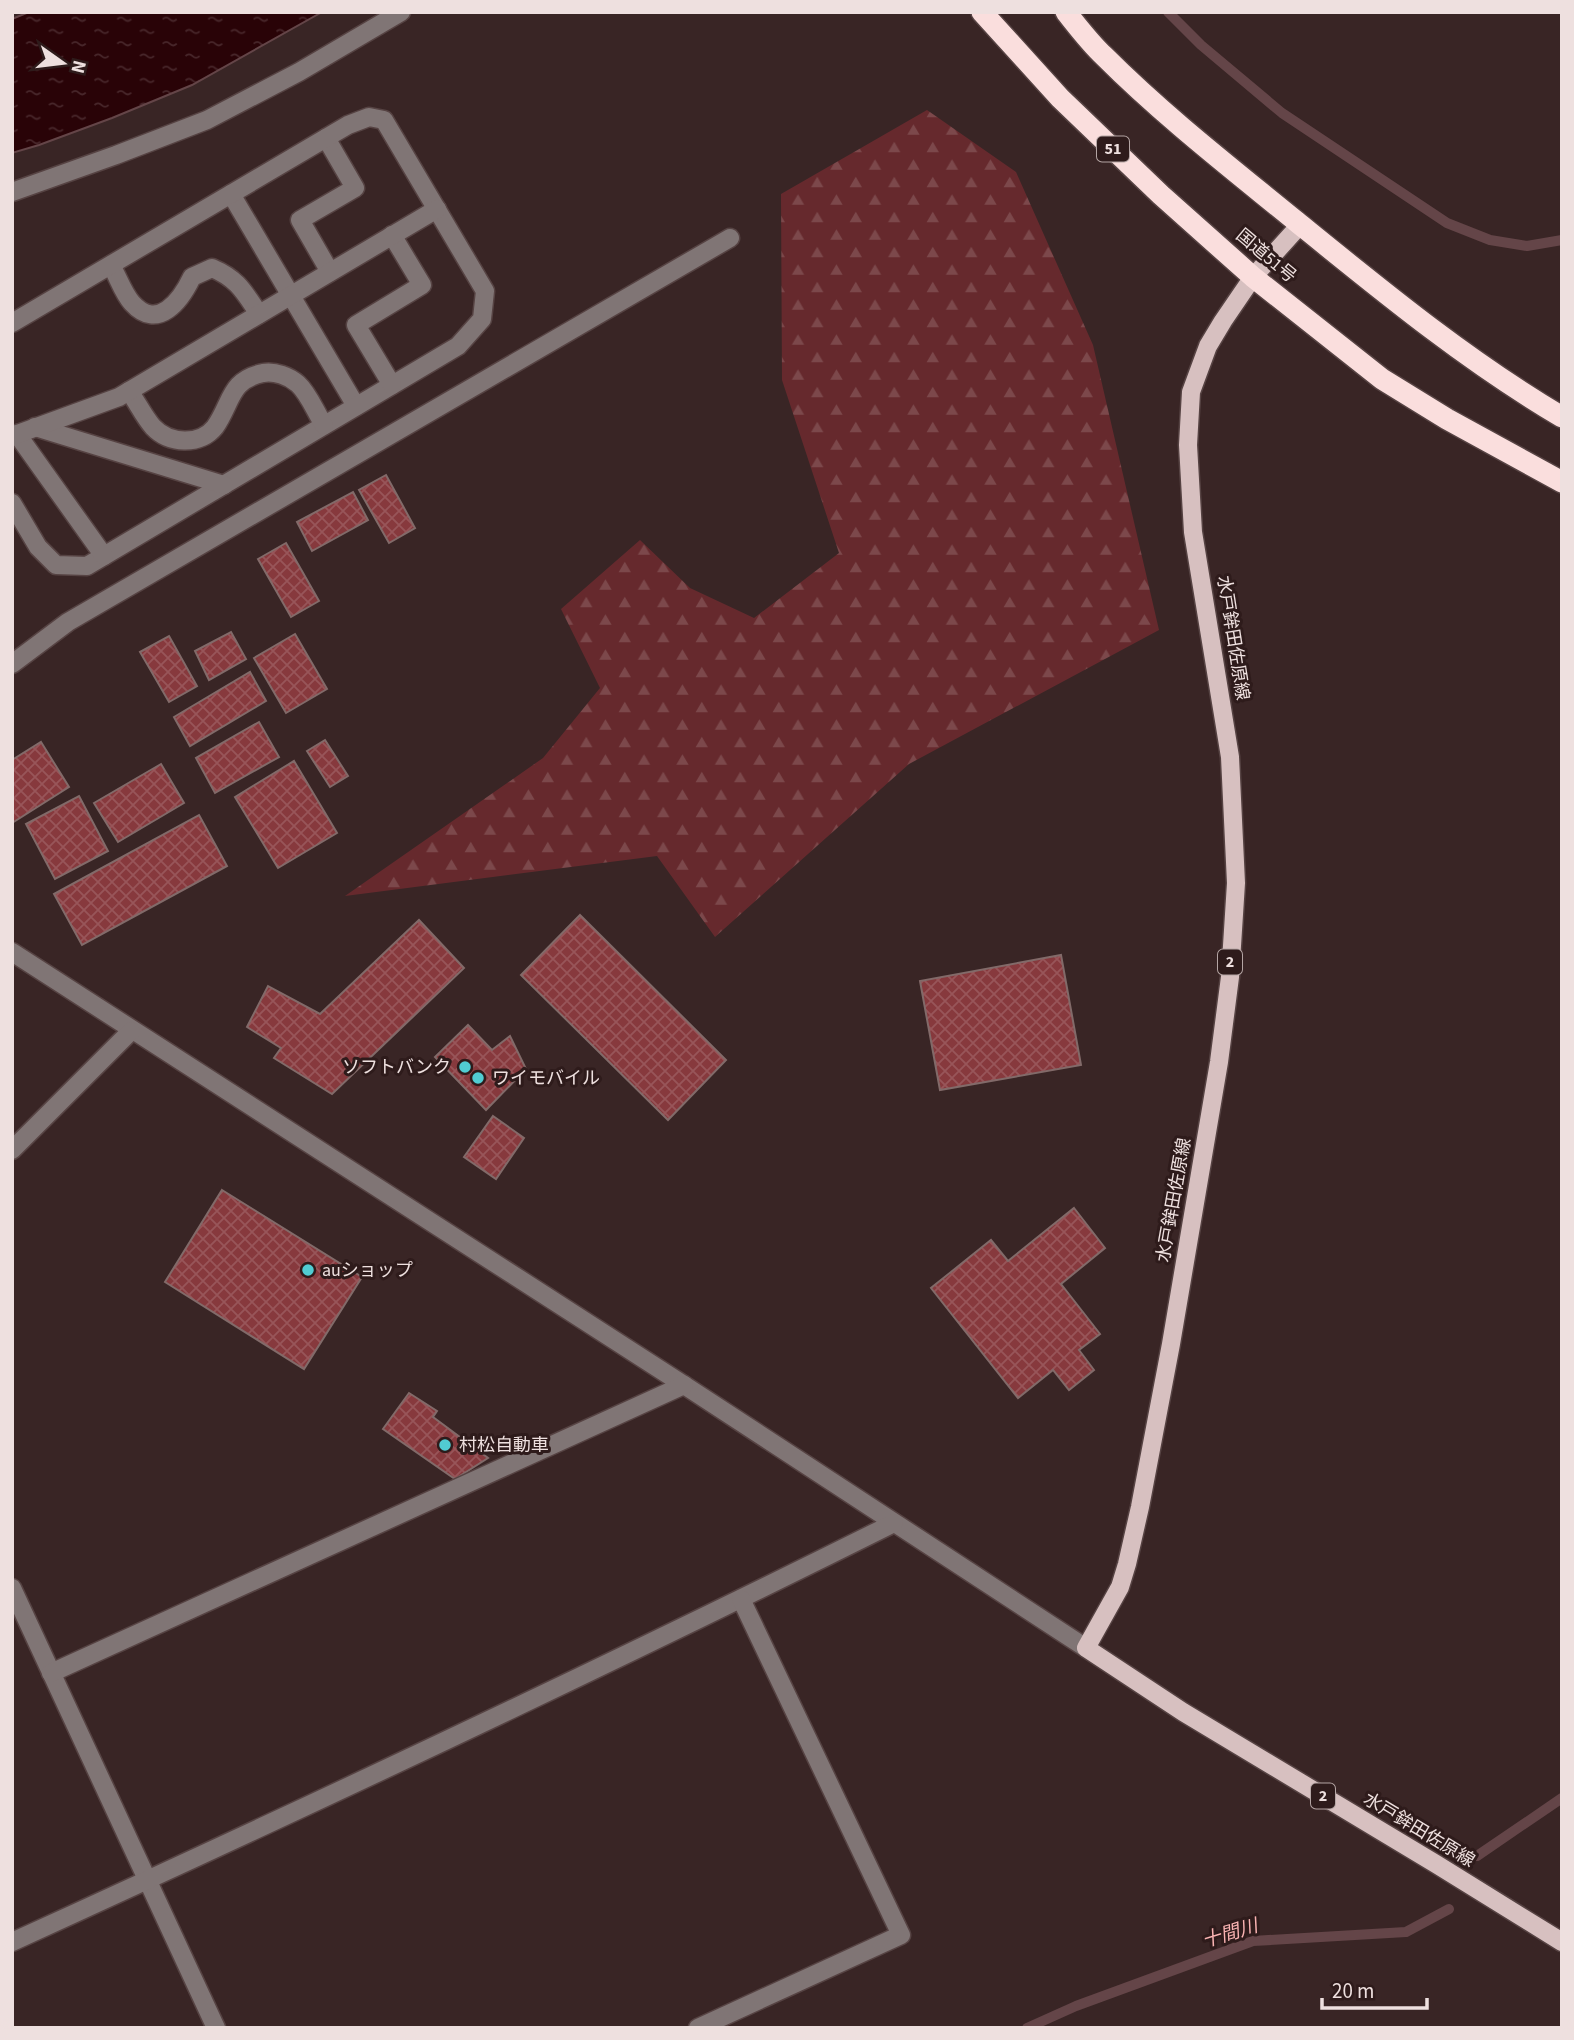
<svg xmlns="http://www.w3.org/2000/svg" width="1574" height="2040" font-family="'Source Sans 3','Noto Sans JP',sans-serif">
  <style>
    .forest { fill: url(#forest-firs) }
    .water { fill: url(#water-ripples); stroke: #644548; stroke-width: 2 }
    .lines { fill: none; stroke-linecap: round; stroke-linejoin: round }
    .stream { stroke: #644548; stroke-width: 10 }
    .building { fill: url(#building-cross-hatch); stroke: #826a69; stroke-width: 2 }
    .minor-casing { stroke: #564343; stroke-width: 21 }
    .major-casing { stroke: #564343; stroke-width: 21 }
    .highway-casing { stroke: #564343; stroke-width: 24 }
    .minor { stroke: #807575; stroke-width: 18 }
    .major { stroke: #d7c0c0; stroke-width: 18 }
    .highway { stroke: #fadedd; stroke-width: 21 }
    .poi-dot { fill: #51ccd2; stroke: #2e1b1b; stroke-width: 2.5 }
    .labels { text-anchor: middle; dominant-baseline: central; stroke-width: 6; stroke-linejoin: round; paint-order: stroke }
    .shield { fill: #2e1b1b; stroke: #b4a5a4; stroke-width: 2 }
    .shield-label { font-size: 16px; font-weight: bold; fill: #eee0df }
    .street-label { font-size: 18px; fill: #eee0df; stroke: #2e1b1b }
    .poi-label { font-size: 18px; fill: #eee0df; stroke: #2e1b1b; text-anchor: start }
    .water-label { font-size: 19px; font-style: italic; fill: #f9b3b2; stroke: #2e1b1b }
  </style>
  <defs>
    <pattern id="forest-firs" width="22" height="20" patternUnits="userSpaceOnUse" patternTransform="scale(1.75)"><rect width="22" height="20" fill="#66292d"/><path d="M5 1l3.5 6h-7zM16 11l3.5 6h-7z" fill="#7c484b"/></pattern>
    <pattern id="water-ripples" width="26" height="14" patternUnits="userSpaceOnUse" patternTransform="scale(1.75)"><rect width="26" height="14" fill="#290307"/><path d="M2 4q2-2 4 0t4 0M15 11q2-2 4 0t4 0" fill="none" stroke="#48272b"/></pattern>
    <pattern id="building-cross-hatch" width="8" height="8" patternUnits="userSpaceOnUse" patternTransform="scale(1.75)"><rect width="8" height="8" fill="#87393d"/><path d="M0 0l8 8M0 8l8-8" fill="none" stroke="#985559"/></pattern>
  </defs>
  <rect width="100%" height="100%" fill="#392525"/>
  <!-- forest -->
  <path class="forest" d="M927,110l89,62 77,173 66,285 -250,134 -194,173 -58,-81 -312,40 198,-138 57,-70 -39,-79 79,-69 50,48 64,30 85,-65 -57,-173 -1,-186z"/>
  <!-- water -->
  <path class="water" d="M29,12h293l-130,73 -80,33 -73,27 -27,8v-134z"/>
  <g class="lines">
    <!-- stream -->
    <g class="stream">
      <path d="M1168,12l33,33 81,68 165,110 43,17 37,6 35,-6"/>
      <path d="M1477,1856l85,-58"/>
      <path d="M1027,2028l49,-22 177,-65 153,-9 43,-23"/>
    </g>
  </g>
  <!-- building -->
  <g class="building">
    <path d="M386,475l29,53 -26,15 -30,-53z"/>
    <path d="M353,492l15,28 -56,31 -15,-29z"/>
    <path d="M286,543l33,58 -28,16 -33,-58z"/>
    <path d="M231,632l15,27 -37,21 -14,-29z"/>
    <path d="M295,634l32,55 -41,24 -32,-55z"/>
    <path d="M169,636l28,50 -28,16 -29,-50z"/>
    <path d="M250,672l16,29 -76,45 -16,-29z"/>
    <path d="M259,722l20,35 -64,36 -19,-35z"/>
    <path d="M325,740l23,36 -18,11 -23,-36z"/>
    <path d="M41,742l28,45 -57,36v-63z"/>
    <path d="M294,761l43,72 -59,35 -43,-71z"/>
    <path d="M161,764l23,39 -66,39 -24,-39z"/>
    <path d="M79,796l29,55 -53,28 -29,-55z"/>
    <path d="M199,815l28,51 -145,79 -28,-51z"/>
    <path d="M580,915l146,145 -58,60 -147,-145z"/>
    <path d="M419,920l45,48 -132,126 -58,-36 7,-10 -34,-21 21,-41 52,28z"/>
    <path d="M1061,955l20,110 -141,25 -20,-109z"/>
    <path d="M468,1025l24,25 18,-14 16,33 -40,41 -51,-53z"/>
    <path d="M493,1116l31,22 -28,41 -32,-22z"/>
    <path d="M222,1190l140,87 -58,92 -139,-87z"/>
    <path d="M1074,1208l31,40 -44,36 39,50 -21,16 15,20 -25,20 -16,-20 -35,28 -87,-110 60,-48 17,21z"/>
    <path d="M409,1393l28,18 -4,6 55,41 -33,21 -72,-50z"/>
  </g>
  <g class="lines">
    <defs>
      <g id="minor">
        <path d="M326,138l29,50 -55,32 30,52"/>
        <path d="M12,192l104,-37 91,-35 92,-48 102,-60"/>
        <path d="M231,194l125,212"/>
        <path d="M111,265c7,12 12,28 21,38 26,29 49,-3 60,-26l20,-9c26,11 32,24 47,46"/>
        <path d="M12,323l336,-198 21,-8 15,3 101,171 -3,28 -24,27 -371,220 -31,-1 -18,-18 -26,-44"/>
        <path d="M392,385l-36,-60 66,-40 -30,-50"/>
        <path d="M129,391c8,11 15,26 24,36 16,17 47,19 62,0 17,-24 14,-47 48,-54 12,-2 26,3 35,11 11,10 18,29 26,41"/>
        <path d="M35,427l189,58"/>
        <path d="M17,434l87,122"/>
        <path d="M12,436l107,-39 318,-188"/>
        <path d="M12,664l56,-42 662,-384"/>
        <path d="M12,952l672,433 402,263"/>
        <path d="M12,1150l119,-119"/>
        <path d="M12,1588l204,440"/>
        <path d="M51,1673l633,-288"/>
        <path d="M12,1942c296,-135 591,-274 882,-419"/>
        <path d="M698,2028l203,-93 -160,-336"/>
      </g>
      <path id="major" d="M1300,225l-47,52 -30,44 -15,25 -17,46 -3,53 5,87 37,225 6,126 -6,94 -11,85 -48,282 -31,163 -13,57 -7,23 -34,61 97,64 253,152 126,78"/>
      <g id="highway">
        <path d="M982,12l78,86 101,97 92,82 129,102 65,40 115,63"/>
        <path d="M1066,12c12,15 24,31 38,44 60,60 127,112 193,166 85,69 170,139 265,195"/>
      </g>
    </defs>
    <!-- minor casing -->
    <use href="#minor" class="minor-casing"/>
    <!-- major casing -->
    <use href="#major" class="major-casing"/>
    <!-- highway casing -->
    <use href="#highway" class="highway-casing"/>
    <!-- minor -->
    <use href="#minor" class="minor"/>
    <!-- major -->
    <use href="#major" class="major"/>
    <!-- highway -->
    <use href="#highway" class="highway"/>
  </g>
  <!-- markers -->
  <g class="poi-dot">
    <circle cx="465" cy="1067" r="7"/>
    <circle cx="478" cy="1078" r="7"/>
    <circle cx="308" cy="1270" r="7"/>
    <circle cx="445" cy="1445" r="7"/>
  </g>
  <g class="labels">
    <!-- shield labels -->
    <g class="shield">
      <rect x="1097" y="136.5" width="32" height="25" rx="5"/>
      <rect x="1218" y="949.5" width="24" height="25" rx="5"/>
      <rect x="1311" y="1783.5" width="24" height="25" rx="5"/>
    </g>
    <g class="shield-label">
      <text x="1113" y="149">51</text>
      <text x="1230" y="962">2</text>
      <text x="1323" y="1796">2</text>
    </g>
    <!-- street labels -->
    <g class="street-label">
      <text transform="translate(1266 256) rotate(40)">国道51号</text>
      <text transform="translate(1233 638) rotate(81)">水戸鉾田佐原線</text>
      <text transform="translate(1174 1200) rotate(-80)">水戸鉾田佐原線</text>
      <text transform="translate(1419 1830) rotate(31)">水戸鉾田佐原線</text>
    </g>
    <!-- poi labels -->
    <g class="poi-label">
      <text x="451" y="1067" text-anchor="end">ソフトバンク</text>
      <text x="492" y="1078">ワイモバイル</text>
      <text x="322" y="1270">auショップ</text>
      <text x="459" y="1445">村松自動車</text>
    </g>
    <!-- water labels -->
    <g class="water-label">
      <text transform="translate(1230 1934) rotate(-17)">十間川</text>
    </g>
  </g>
  <!-- border -->
  <rect width="1574" height="2040" fill="none" stroke="#eee0df" stroke-width="28"/>
  <!-- north arrow -->
  <g transform="translate(63 63) rotate(104)" stroke="#2e1b1b" stroke-width="5" paint-order="stroke">
  <path d="M0-5L12 26L0 18L-12 26Z" fill="#eee0df"/>
  <text y="-10" font-size="19" font-weight="bold" text-anchor="middle" fill="#eee0df">N</text>
  </g>
  <!-- scale -->
  <path d="M1322 1998v10h105v-10" fill="none" stroke="#eee0df" stroke-width="3.5"/>
  <text x="1332" y="1998" font-size="21" fill="#eee0df" stroke="#2e1b1b" stroke-width="5" paint-order="stroke">20 m</text>
</svg>
